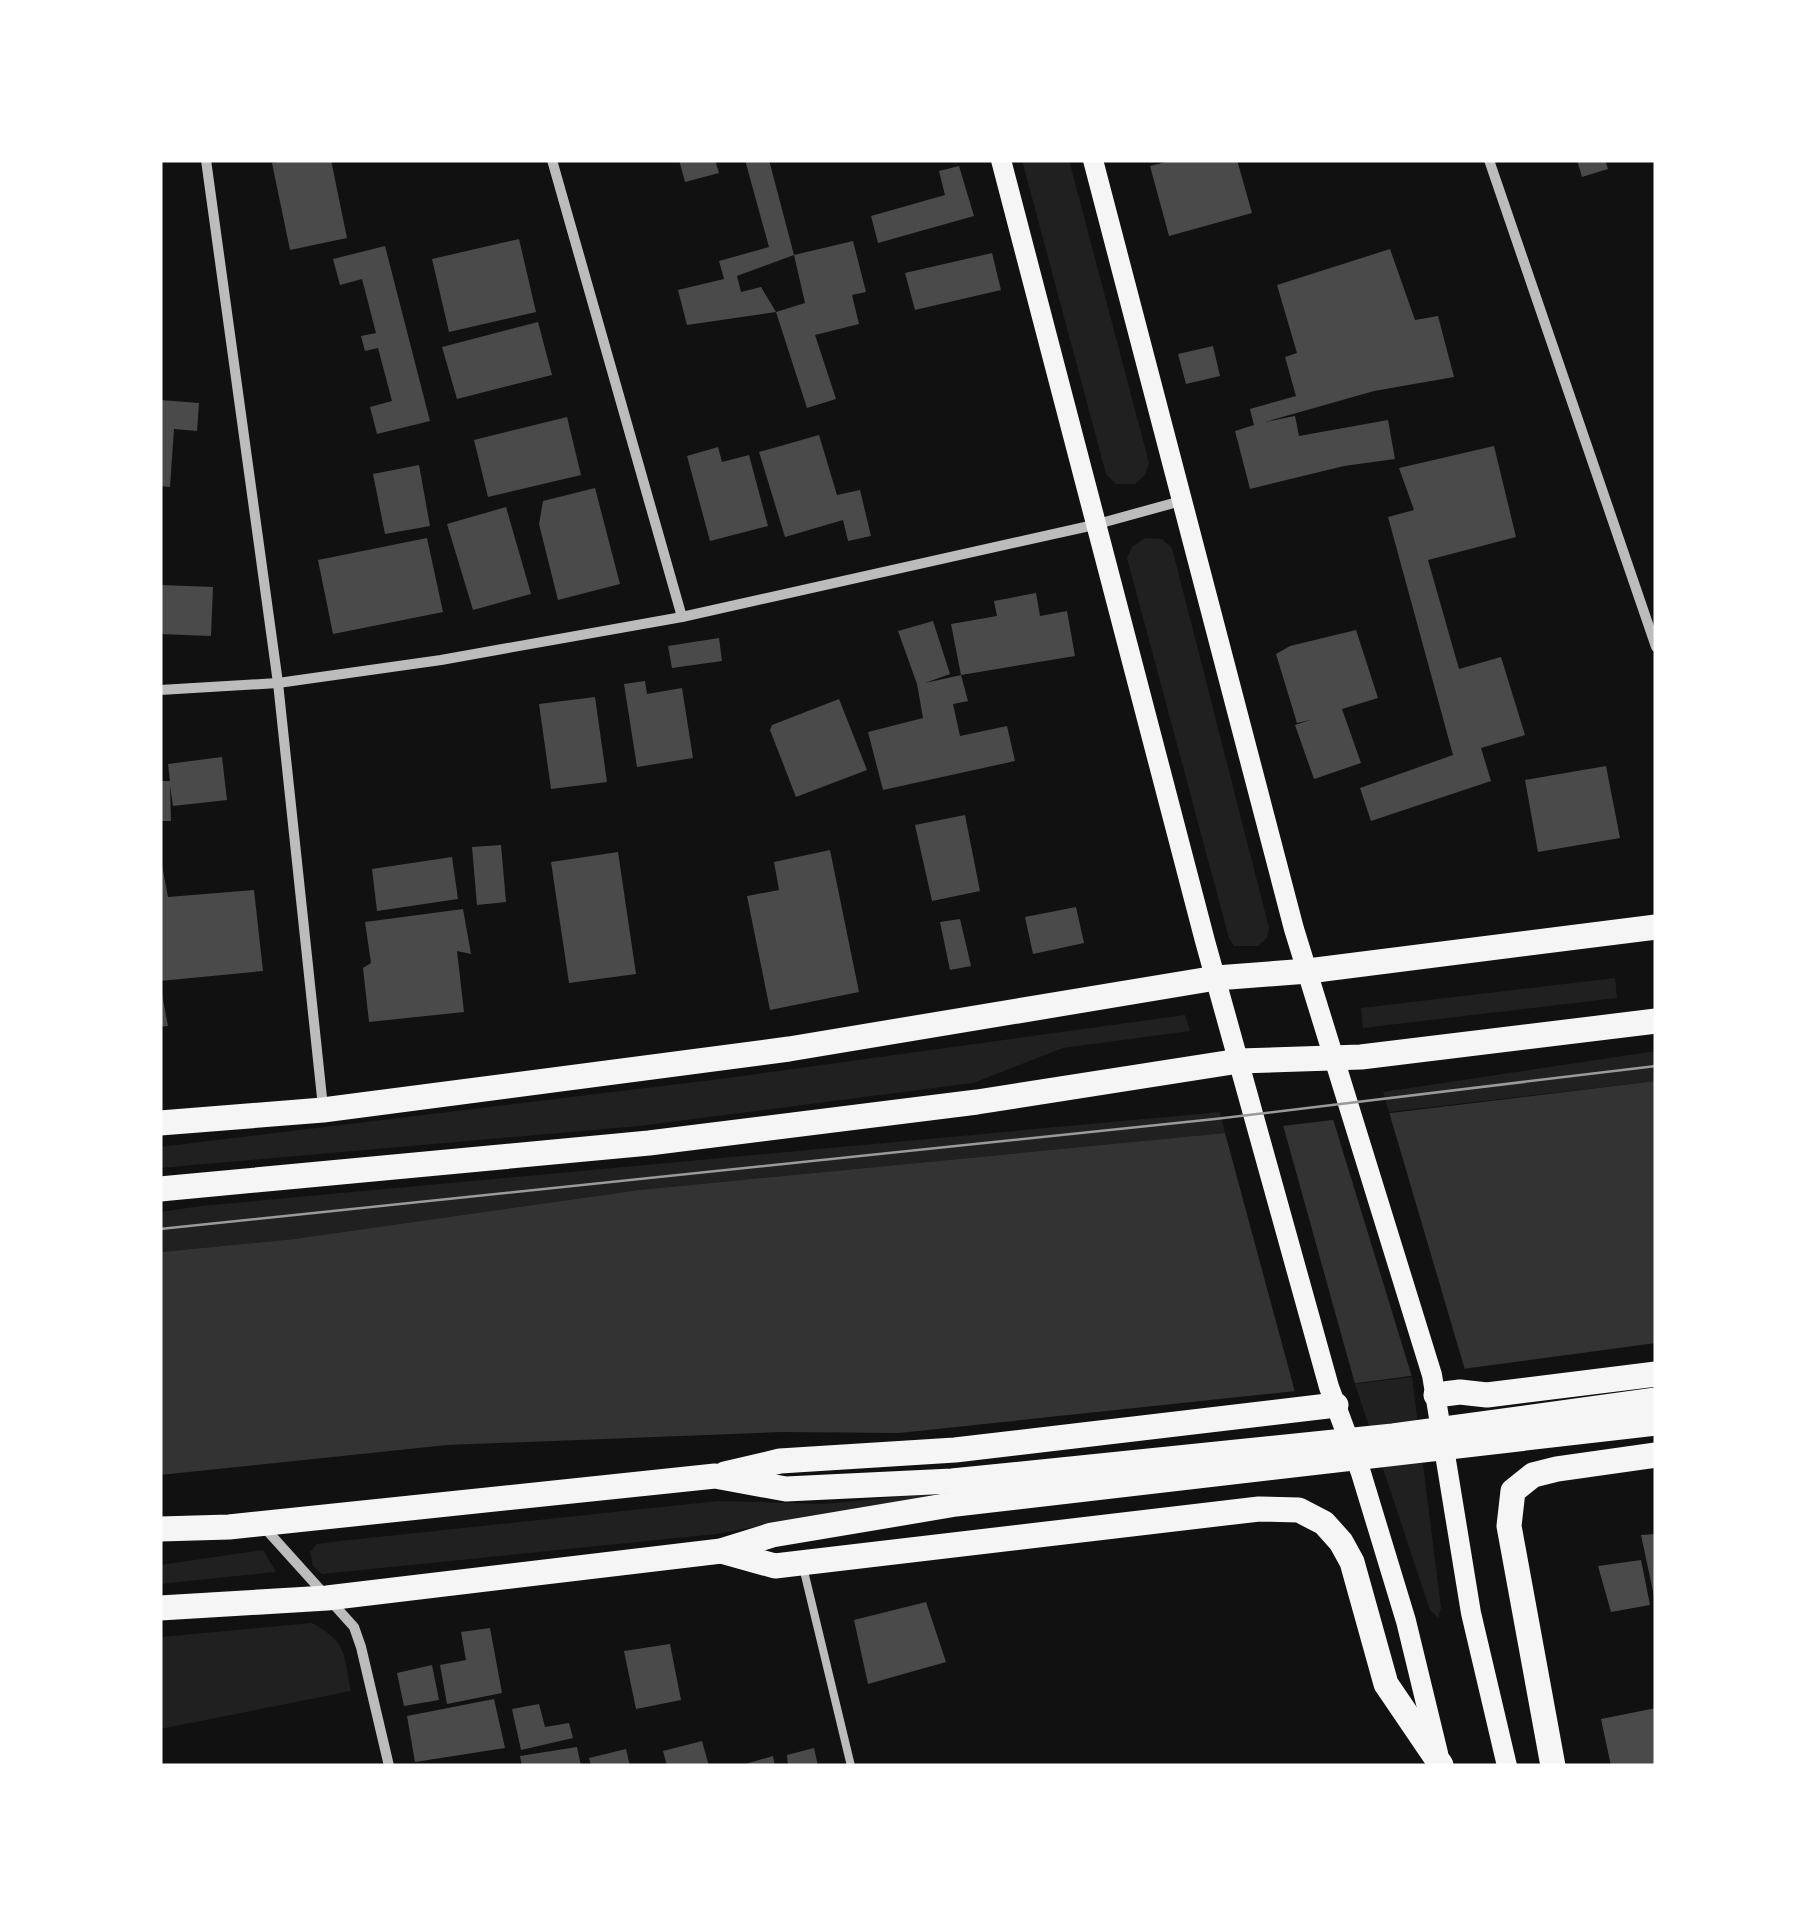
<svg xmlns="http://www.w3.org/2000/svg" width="1816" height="1926" font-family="'Libre Baskerville',serif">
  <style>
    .green { fill: #202020 }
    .water { fill: #333 }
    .pier { fill: #111 }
    .building { fill: #4a4a4a }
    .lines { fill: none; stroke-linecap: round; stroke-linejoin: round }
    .service { stroke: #bcbcbc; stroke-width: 8 }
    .minor { stroke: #bcbcbc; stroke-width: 10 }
    .secondary { stroke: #f5f5f5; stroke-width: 20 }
    .primary { stroke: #f5f5f5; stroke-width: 25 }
    .tram { stroke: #9a9a9a; stroke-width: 2.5 }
  </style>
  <rect width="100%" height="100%" fill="#111"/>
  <!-- green -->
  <g class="green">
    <path d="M1022,160h47l80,303 -4,12 -10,9h-19l-10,-10z"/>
    <path d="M1145,538l17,1 10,9 97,380 -2,10 -9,8h-24l-5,-8 -102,-380 5,-11z"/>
    <path d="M1615,978l2,20 -254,30 -2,-20z"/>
    <path d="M1185,1015l5,16 -127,17 -90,35 -334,43 -479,42v-21l568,-69z"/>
    <path d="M1656,1051v30l-267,31 -6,-20z"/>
    <path d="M1220,1112l5,21 -586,57 -345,49 -134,13v-40l41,-6z"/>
    <path d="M1412,1377l29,231 -3,10 -8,-8 -75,-226z"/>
    <path d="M949,1492l-233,42 -394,40 -9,-8 -3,-14 7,-8 23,-3 378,-40 106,3z"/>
    <path d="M263,1550l13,22 -116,12v-19z"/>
    <path d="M312,1623c36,20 31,30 39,68l-191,38v-92z"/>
  </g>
  <!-- water -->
  <path class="water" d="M1656,1081v262l-351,47 -406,43 -117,-1 -335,13 -287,30v-223l134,-13 345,-49 586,-57z"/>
  <!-- pier -->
  <g class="pier">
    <path d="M1389,1112l76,258 -53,7 -79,-258z"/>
    <path d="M1283,1125l72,259 -60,8 -70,-259z"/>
  </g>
  <!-- building -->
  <g class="building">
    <path d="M286,160h45l16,78 -57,12 -18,-87z"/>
    <path d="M679,160h36l4,13 -34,9z"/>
    <path d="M745,160h24l25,95 -57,21 4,16 20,-5 15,25 29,-9 -11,-48 59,-14 13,51 -14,3 7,29 -44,11 21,64 -29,9 -31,-96 -89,13 -9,-35 46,-11 -5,-18 50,-14z"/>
    <path d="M1174,160h63l15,53 -83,23 -19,-70z"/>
    <path d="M1577,160h28l3,9 -26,8z"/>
    <path d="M959,166l15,50 -96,27 -7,-27 74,-21 -6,-24z"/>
    <path d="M519,239l17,73 -87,20 -17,-73z"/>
    <path d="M385,246l45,175 -53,13 -7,-27 22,-6 -14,-53 -13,3 -4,-15 15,-3 -14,-54 -22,6 -7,-26z"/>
    <path d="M1390,249l25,71 23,-4 16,61 -80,14 -109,31 30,-6 4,20 89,-16 7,39 -51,7 -94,23 -15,-58 19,-6 -4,-16 46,-13 -11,-39 12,-4 -20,-68z"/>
    <path d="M992,253l9,37 -86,20 -10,-37z"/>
    <path d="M538,322l14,53 -95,24 -15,-52z"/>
    <path d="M1213,346l7,30 -34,8 -8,-30z"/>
    <path d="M160,400l39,3 -2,28 -23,-2 -4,58 -10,-1z"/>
    <path d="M567,417l14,58 -93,22 -14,-57z"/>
    <path d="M819,435l18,60 23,-5 11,46 -23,5 -5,-21 -58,17 -26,-85z"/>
    <path d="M1494,446l22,91 -88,23 31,109 42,-12 24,78 -44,13 10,33 -120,40 -11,-33 93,-33 -65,-238 26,-7 -15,-42z"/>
    <path d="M718,447l4,15 27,-7 19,71 -58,15 -23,-85z"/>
    <path d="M419,465l11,61 -45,8 -12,-60z"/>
    <path d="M595,488l25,96 -62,16 -19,-76 4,-23z"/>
    <path d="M506,507l25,87 -58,16 -26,-86z"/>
    <path d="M427,538l16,74 -110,22 -15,-74z"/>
    <path d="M160,585l53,2 -2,49 -51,-2z"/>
    <path d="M1036,593l4,23 27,-5 8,45 -114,19 -10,-51 46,-8 -3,-15z"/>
    <path d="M933,621l17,53 -25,9 36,-8 7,26 -15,3 7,32 47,-10 8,35 -132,29 -15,-58 55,-14 -6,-34 -19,-53z"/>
    <path d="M1356,630l22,68 -36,11 19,54 -47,16 -19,-54 15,-5 -13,3 -21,-69 14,-8z"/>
    <path d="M719,638l3,23 -50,7 -4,-22z"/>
    <path d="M645,681l2,13 35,-6 11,70 -56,9 -13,-83z"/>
    <path d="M595,697l12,85 -56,7 -12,-85z"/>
    <path d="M839,699l28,71 -71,27 -26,-67 2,-5z"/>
    <path d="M222,757l5,43 -54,6 -3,-20 1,35h-11v-40h10l-2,-17z"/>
    <path d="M1606,766l14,72 -82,14 -13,-72z"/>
    <path d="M965,815l15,76 -48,10 -17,-76z"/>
    <path d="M501,845l5,57 -29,3 -5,-58z"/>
    <path d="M830,850l29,142 -89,18 -23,-114 32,-6 -5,-28z"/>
    <path d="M618,852l18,122 -67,9 -18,-121z"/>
    <path d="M160,855l8,42 86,-7 9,81 -103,10z"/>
    <path d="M452,857l6,42 -81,12 -5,-42z"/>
    <path d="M1076,907l8,36 -51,11 -8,-37z"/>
    <path d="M463,909l8,45 -14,-3 7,61 -95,10 -6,-54 8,-5 -6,-41z"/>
    <path d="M960,919l11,47 -21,4 -10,-48z"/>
    <path d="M160,984l8,42 -8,1z"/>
    <path d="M1656,1534v61l-2,1 -13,-61z"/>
    <path d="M1641,1560l9,45 -39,7 -13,-46z"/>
    <path d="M926,1602l20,60 -78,22 -14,-64z"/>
    <path d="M490,1628l12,65 -55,11 -7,-39 26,-5 -5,-28z"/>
    <path d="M670,1644l11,56 -45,9 -12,-58z"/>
    <path d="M432,1665l7,35 -35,6 -7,-33z"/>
    <path d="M494,1699l11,49 -90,14 -8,-46z"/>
    <path d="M539,1704l6,23 24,-4 4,15 -52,12 -9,-41z"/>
    <path d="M1656,1708v58h-45l-10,-47z"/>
    <path d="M702,1741l7,25h-42l-4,-15z"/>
    <path d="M577,1747l4,19h-59l-2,-10z"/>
    <path d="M814,1748l4,18h-30l-1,-11z"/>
    <path d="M626,1749l4,17h-39l-2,-8z"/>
    <path d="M773,1756l2,10h-32l-1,-1z"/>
  </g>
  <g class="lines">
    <!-- service -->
    <path class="service" d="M803,1567l48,199"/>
    <!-- minor -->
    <g class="minor">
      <path d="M206,160l72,523 45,424"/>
      <path d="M552,160l130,457"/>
      <path d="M1489,160l167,487"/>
      <path d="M160,690l118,-7 163,-23 241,-43 412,-92 87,-24"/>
      <path d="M262,1525l92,102 7,20 28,119"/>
    </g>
    <!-- secondary -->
    <g class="secondary">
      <path d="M1001,160l204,781 124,446 32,86 45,148 32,132"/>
      <path d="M1093,160l201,769 138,446 39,238 36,153"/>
    </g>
    <!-- primary -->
    <g class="primary">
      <path d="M160,1123l163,-13 466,-61 427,-71 92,-7 348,-44"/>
      <path d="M160,1189l489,-46 328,-41 262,-41 122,-4 295,-36"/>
      <path d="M1436,1395l24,-3 27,3 169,-21"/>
      <path d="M725,1474l55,-13 175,-11 381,-45"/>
      <path d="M160,1529l69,-2 486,-51 71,13 166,-8 441,-45 263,-36"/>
      <path d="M721,1551l54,15 484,-57 40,1 25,13 17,19 11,20 34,122 55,81"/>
      <path d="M160,1608l167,-10 394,-47 51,-16 184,-31 700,-81"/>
      <path d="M1553,1766l-44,-240 4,-35 20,-16 24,-6 99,-14"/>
    </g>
    <!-- tram -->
    <path class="tram" d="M160,1229l1055,-110 441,-53"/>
  </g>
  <!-- border -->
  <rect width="1816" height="1926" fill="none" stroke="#ffffff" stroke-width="325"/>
</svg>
